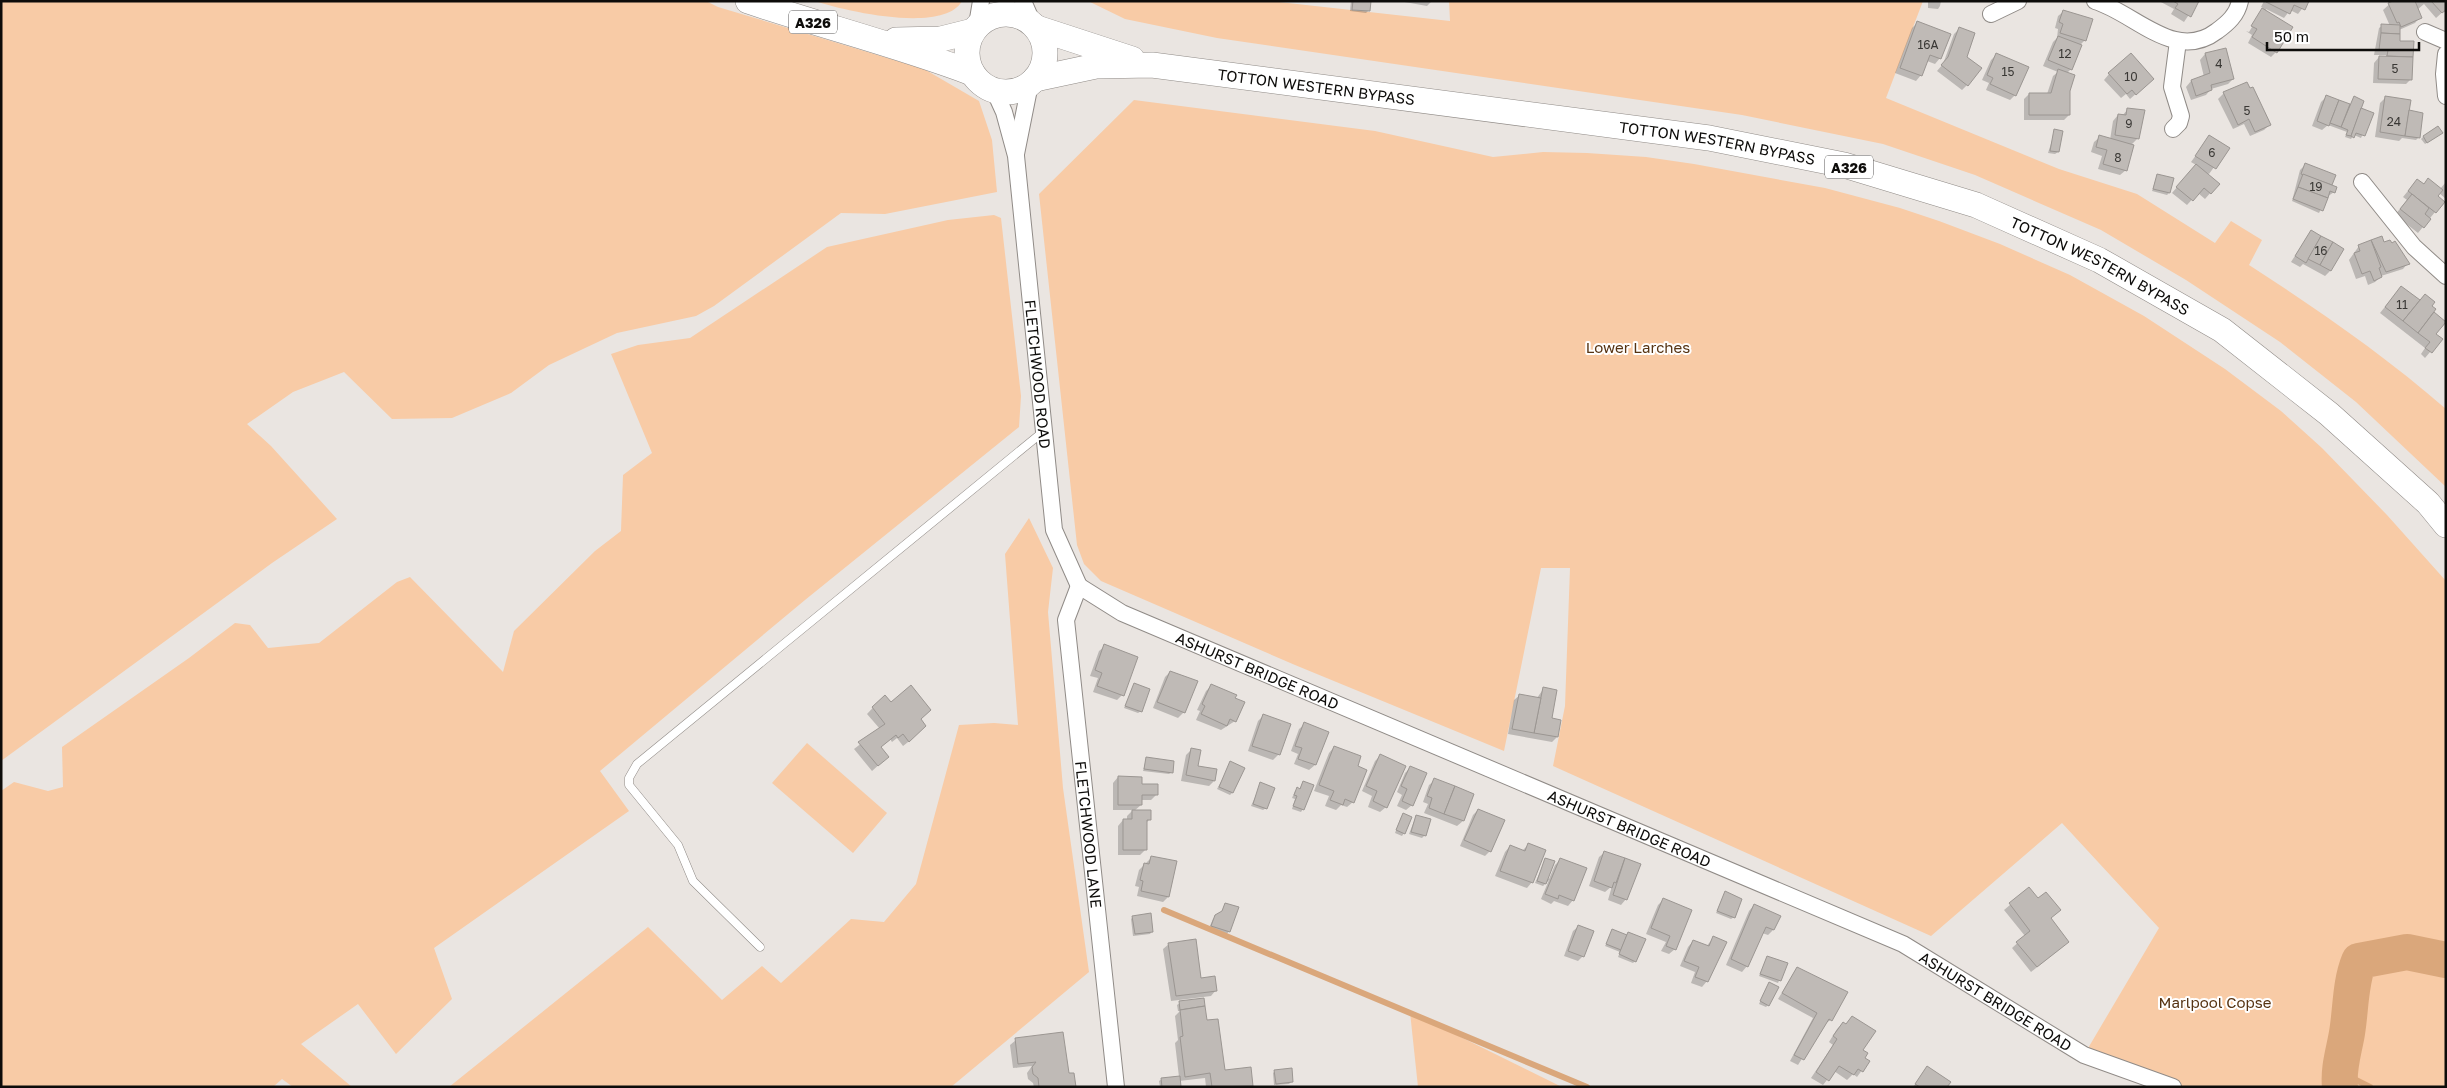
<svg xmlns="http://www.w3.org/2000/svg" width="2447" height="1088" font-family="'Golos Text',sans-serif">
  <style>
    .green { fill: #f8cba6 }
    .shadow { fill: #0003 }
    .lines { fill: none; stroke-linecap: round; stroke-linejoin: round }
    .stream { stroke: #daa77b; stroke-width: 6 }
    .river { stroke: #daa77b; stroke-width: 36 }
    .building { fill: #bfbab6; stroke: #9b9692 }
    .lane-casing { stroke: #908b87; stroke-width: 9 }
    .street-casing { stroke: #908b87; stroke-width: 18 }
    .primary-casing { stroke: #908b87; stroke-width: 26 }
    .lane { stroke: #fff; stroke-width: 8 }
    .street { stroke: #fff; stroke-width: 16 }
    .primary { stroke: #fff; stroke-width: 25 }
    .labels { text-anchor: middle; dominant-baseline: central; stroke-width: 4; stroke-linejoin: round; paint-order: stroke }
    .number-label { font-size: 12px; fill: #3a3835 }
    .shield { fill: #fff; stroke: #565554; stroke-width: 1 }
    .shield-label { font-size: 14px; font-weight: bold; fill: #0d0c0a }
    .street-label { font-size: 15px; fill: #0d0c0a; stroke: #fff }
    .park-label { font-size: 15px; fill: #563312; stroke: #fff }
  </style>
  <rect width="100%" height="100%" fill="#eae5e1"/>
  <!-- green -->
  <g class="green">
    <path d="M1,1h705l12,6 206,62 55,32 13,39 5,52 -112,22 -44,-1 -127,93 -18,10 -79,17 -68,32 -38,28 -59,25 -60,1 -48,-47 -51,20 -46,32 24,22 66,73 -65,44 -271,198z"/>
    <path d="M815,1h147c-18,33 -118,10 -147,0z"/>
    <path d="M1088,1h182l180,20 -1,-20h474l-37,97 173,71 78,25 78,49 16,-22 31,19 -13,25c68,44 135,90 197,144v78l-90,-85 -76,-60 -94,-62 -85,-50 -126,-55 -92,-31 -141,-29 -525,-77 -92,-19z"/>
    <path d="M1134,100l241,31 118,26 50,-5 44,1 59,4 48,7 131,24 75,20 39,13 61,23 70,31 74,41 81,53 56,42 41,37 65,67 59,66v378c-27,-11 -56,-5 -84,-6 -22,18 -20,78 -23,106l16,-34 -1,-44 13,-24h63l16,6v124h-273l-89,-32 75,-127 -97,-105 -131,113 -378,-170 12,-60 5,-138h-29l-37,183 -209,-86 -194,-84 -17,-17 -7,-19 -38,-351z"/>
    <path d="M994,215l7,3 20,178 -2,31 -214,173 -205,171 29,40 -195,137 18,51 -56,55 -38,-50 -57,40 51,43h-59l-11,-8 -9,8h-272v-296l13,-9 34,9 15,-4 -1,-40 127,-89 46,-35 15,2 18,23 51,-5 78,-61 13,-5 93,95 11,-41 81,-80 26,-20 2,-56 29,-22 -41,-99 27,-9 52,-7 137,-91 121,-27z"/>
    <path d="M1029,518l24,50 -5,44 15,176 26,184 -138,115h-502l199,-160 74,73 40,-34 19,17 70,-64 33,3 32,-38 43,-159 35,-2 24,2 -13,-171z"/>
    <path d="M807,743l80,70 -34,40 -81,-70z"/>
    <path d="M1410,1012l152,75h-144z"/>
  </g>
  <!-- shadow -->
  <g class="shadow">
    <path d="M1351,1h18v9l-3,3 -16,-2z"/>
    <path d="M1399,1h33l-5,5z"/>
    <path d="M1928,1h13l-1,5 -2,3 -10,-1z"/>
    <path d="M2159,1h39l-14,21 -13,-8 3,-5z"/>
    <path d="M2264,1h44l-10,13 -8,-4 -6,8 -18,-9 10,43 -5,5 -23,-14 4,-8 -6,-4 3,1 11,-18h-2l5,-6 -2,-1z"/>
    <path d="M2393,1h53v8l-10,9 -12,-14 -7,6 3,7 -5,6 -16,7 -1,12 14,1 -1,36 -5,5 -33,-1 1,-20 5,-6h7v-2h-12l5,-27 3,-2h8l-7,-16z"/>
    <path d="M2064,11l21,29 -5,5 -9,24 -4,4 2,42 -5,5h-40v-21l5,-5h18l6,-18 5,-4 -15,-6 10,-24 4,-4 1,-9 -3,-1 3,-12z"/>
    <path d="M1918,22l22,36 -5,6 -8,-3 -6,14 -5,6 -21,-8 17,-45z"/>
    <path d="M1959,29l6,28 2,28 -5,5 -25,-19 6,-7 11,-30z"/>
    <path d="M1997,54l18,41 -5,5 -24,-10 3,-7 -7,-3 9,-20z"/>
    <path d="M2205,54l28,25 -5,5 -17,5 -5,6 -15,5 -5,-13 5,-6 13,-4 -4,-17z"/>
    <path d="M2109,74l38,10 -17,15 -4,-5 -5,4 -17,-18z"/>
    <path d="M2224,93l45,32 -5,5 -14,6 -6,-12 -11,5 -15,-30z"/>
    <path d="M2327,96l23,9 4,-7 5,11 13,5 -11,24 -7,-3 -3,4 -6,-2 2,-5 -19,-7 -6,5 -10,-4 9,-24z"/>
    <path d="M2386,97l21,17h15l-4,24 -2,2 -14,-2 -3,3 -24,-4 5,-34z"/>
    <path d="M2128,109l10,29 -7,7 -5,25 -6,5 -22,-6 4,-13 -11,-4 3,-10 6,-5 10,3 3,-19 5,-6 4,1z"/>
    <path d="M2055,131l3,21 -3,2 -7,-1z"/>
    <path d="M2439,135l-14,9 -4,-5 2,-2z"/>
    <path d="M2210,136l18,12 -19,26 -6,-2 15,12 -13,15 -7,-6 -11,12 -15,-12 24,-28 -5,-3z"/>
    <path d="M2306,164l29,12 -4,10 3,6 -7,5 -8,16 -27,-12 8,-31z"/>
    <path d="M2157,175l12,18 -2,2 -15,-4z"/>
    <path d="M2428,180l12,9 6,-7v17l-7,-6 -3,3 -1,16 -17,21 -23,-18 12,-15 -4,-3 9,-11 11,-1z"/>
    <path d="M2311,231l19,40 -5,5 -22,-12 -3,3 -9,-5z"/>
    <path d="M2382,238l2,6 24,19 -5,6 -22,7 -6,6 -7,3 -3,-9 -9,3 -7,-19 10,-14z"/>
    <path d="M2396,293l23,8 6,-6 8,17 11,9 -10,13 7,5 -16,19 -4,-4 4,-6 -45,-35z"/>
    <path d="M1105,646l17,49 -5,5 -24,-8 5,-14 -8,-2 9,-25z"/>
    <path d="M1170,672l14,40 -6,6 -25,-10 12,-31z"/>
    <path d="M1134,685l7,26 -3,2 -14,-5z"/>
    <path d="M1212,685l22,14 1,22 -14,9 -25,-10 4,-9 -3,-1 9,-19z"/>
    <path d="M1544,688l6,31 7,18 -5,5 -44,-8 6,-34 6,-5 17,3z"/>
    <path d="M884,696l6,8 29,15 -7,20 -9,7 -6,-8 -5,4 -2,-3 -10,8 2,15 -10,9 -18,-22 26,-20 -13,-15z"/>
    <path d="M1264,715l15,39 -6,6 -25,-9 10,-30z"/>
    <path d="M1305,724l23,9 -13,32 -6,5 -15,-6 4,-10 -7,-3 8,-22z"/>
    <path d="M1334,747l22,20 -3,35 -6,5 -6,-2 -5,5 -11,-4 4,-10 -15,-5 15,-38z"/>
    <path d="M1191,750l6,17 17,14 -5,5 -28,-5 5,-26z"/>
    <path d="M1380,756l6,51 -6,5 -12,-5 4,-11 -10,-5 13,-30z"/>
    <path d="M1146,759l26,13 -3,2 -26,-3z"/>
    <path d="M1231,763l1,30 -2,2 -13,-6z"/>
    <path d="M1410,768l2,37 -6,5 -9,-4 5,-11 -5,-3 8,-19z"/>
    <path d="M1118,777l23,8 15,10 -5,5h-10v5l-7,6 16,8 -4,4v26l-6,6h-22v-29l5,-6h4v-4l6,-6h-20v-27z"/>
    <path d="M1435,780l38,14 -10,27 -6,5 -33,-13 4,-9 -5,-2 6,-17z"/>
    <path d="M1303,782v27l-2,3 -9,-3 3,-10 -3,-1 3,-7 4,-1z"/>
    <path d="M1261,784l5,24 -3,2 -12,-4z"/>
    <path d="M1478,810l12,41 -5,5 -25,-10 13,-31z"/>
    <path d="M1416,816l9,19 -3,3 -13,-4z"/>
    <path d="M1401,817l3,16 -2,3 -7,-3z"/>
    <path d="M1528,845l4,37 -5,6 -32,-12 10,-24 5,-6 12,5z"/>
    <path d="M1605,852l34,13 -13,34 -5,6 -13,-5 4,-14 -7,6 -16,-6 10,-29z"/>
    <path d="M1152,857l16,40 -5,5 -26,-6 2,-9 -4,-1 4,-16z"/>
    <path d="M1546,859l1,19 2,1 6,-14 5,-5 13,40 -5,6 -14,-5 -3,3 -10,-5 8,-19 -6,6 -8,-3z"/>
    <path d="M2029,889l21,30 12,28 -31,25 -19,-24 13,-12 -21,-26z"/>
    <path d="M1725,893l9,24 -3,2 -15,-6z"/>
    <path d="M1664,899l11,50 -6,5 -8,-3 5,-9 -20,-8 12,-29z"/>
    <path d="M1225,904l4,27 -2,3 -18,-6 4,-9 8,-6z"/>
    <path d="M1754,905l19,25 -5,5 -6,-2 -15,33 -5,6 -16,-7 23,-54z"/>
    <path d="M1133,917l19,14 -2,3 -17,2 -2,-17z"/>
    <path d="M1579,926l4,30 -5,5 -14,-5 9,-25z"/>
    <path d="M1613,931l13,5 9,25 -2,2 -15,-6 2,-5 -15,-6z"/>
    <path d="M1713,938l-6,43 -5,6 -11,-4 4,-11 -15,-6 8,-19 5,-6 13,6z"/>
    <path d="M1169,944l31,36 16,10 -5,6 -40,5 -8,-52z"/>
    <path d="M1767,957l19,7 -8,19 -19,-7z"/>
    <path d="M1797,968l34,52 -7,4 -26,41 -8,-4 23,-43 -35,-19z"/>
    <path d="M1767,986l1,19 -2,2 -7,-3z"/>
    <path d="M1180,1003l26,19 18,50 28,13 -2,2h-44l-1,-9 -26,3 1,6h-20l-1,-6 3,-2 17,-2 -4,-34 3,-3 -3,-24 5,-5h-2l-1,-6z"/>
    <path d="M1852,1017l11,41 5,4 -11,15 -4,-3 -6,6 -13,-9 -11,14 -12,-7 22,-33 -4,-3 8,-13 6,-6 2,2z"/>
    <path d="M1016,1040l51,35 8,12h-41l-1,-4 -5,-4 -1,-6 5,-7 -19,2 -3,-23z"/>
    <path d="M1927,1068l19,19h-33z"/>
    <path d="M1275,1071l17,10 -3,3 -15,1 -1,-12z"/>
  </g>
  <g class="lines">
    <!-- stream -->
    <g class="stream">
      <path d="M1164,910l423,177"/>
      <path d="M2340,1072l30,15"/>
    </g>
    <!-- river -->
    <path class="river" d="M2340,1087c-2,-19 4,-36 7,-54 4,-24 3,-50 12,-72l48,-9 39,8"/>
  </g>
  <!-- building -->
  <g class="building">
    <path d="M1353,1h18l-1,10 -18,-1z"/>
    <path d="M2173,1h26l-8,16 -16,-9 3,-4z"/>
    <path d="M2309,1l-4,9 -11,-5 -4,9 -24,-12z"/>
    <path d="M2393,1h22l7,17 -21,9 -2,-5 -2,1 -9,-20z"/>
    <path d="M2431,1h15v9l-4,3z"/>
    <path d="M2262,8l31,19 -16,26 -25,-16 5,-8 -6,-3z"/>
    <path d="M2063,10l30,9 -7,22 -26,-8 3,-9 -4,-2z"/>
    <path d="M1917,21l34,13 -10,25 -11,-4 -8,21 -22,-8z"/>
    <path d="M2381,24l19,1v9l-19,-1z"/>
    <path d="M1959,27l16,6 -8,24 15,11 -14,18 -27,-21 7,-8z"/>
    <path d="M2381,33l19,1v7h14l-1,16 -26,-1 1,-6h-9z"/>
    <path d="M2058,36l24,9 -10,25 -24,-10z"/>
    <path d="M2226,48l8,31 -23,6 1,5 -16,6 -5,-16 19,-7 -5,-20z"/>
    <path d="M1996,53l33,14 -13,29 -26,-12 3,-6 -6,-3z"/>
    <path d="M2131,53l23,26 -18,16 -4,-5 -5,4 -19,-21z"/>
    <path d="M2379,56l34,1 -1,23 -34,-1z"/>
    <path d="M2058,69l17,6 -5,16v24h-41v-22h22z"/>
    <path d="M2247,82l3,6 3,-1 18,38 -16,7 -6,-13 -11,6 -15,-33z"/>
    <path d="M2326,95l13,5 -10,26 -12,-5z"/>
    <path d="M2354,96l10,5 -13,35 -5,-1 2,-5 -7,-3z"/>
    <path d="M2385,96l26,4 -6,36 -25,-4z"/>
    <path d="M2339,100l11,4 -9,23 -11,-4z"/>
    <path d="M2127,108l18,2 -6,29 -24,-4 3,-21 8,1z"/>
    <path d="M2361,108l13,5 -9,23 -9,-3 -2,5 -3,-2z"/>
    <path d="M2409,110l14,3 -3,25 -15,-2z"/>
    <path d="M2438,126l5,7 -16,10 -4,-7z"/>
    <path d="M2054,129l9,2 -4,21 -9,-1z"/>
    <path d="M2099,135l35,10 -7,26 -24,-7 4,-14 -11,-3z"/>
    <path d="M2209,135l21,13 -14,21 -21,-13z"/>
    <path d="M2305,163l31,12 -4,10 -31,-11z"/>
    <path d="M2196,164l24,20 -9,10 -7,-6 -11,13 -17,-14z"/>
    <path d="M2157,174l17,4 -4,15 -17,-4z"/>
    <path d="M2303,174l34,13 -2,6 -5,-2 -2,7 -30,-11z"/>
    <path d="M2428,178l15,12 -5,6 7,6 -9,11 -28,-22 9,-12 7,5z"/>
    <path d="M2298,187l30,11 -5,13 -30,-12z"/>
    <path d="M2412,194l17,14 -4,6 6,5 -7,9 -24,-19z"/>
    <path d="M2311,230l10,6 -15,27 -11,-7z"/>
    <path d="M2321,236l12,6 -13,23 -12,-6z"/>
    <path d="M2382,236l2,6 6,-2 2,3 3,-2 15,23 -24,8 -15,-32z"/>
    <path d="M2371,240l10,27 -2,1 3,9 -8,4 -4,-10 -8,3 -8,-21 6,-2 -2,-6z"/>
    <path d="M2333,242l11,7 -13,22 -11,-6z"/>
    <path d="M2401,286l19,14 -17,21 -18,-14z"/>
    <path d="M2425,294l10,8 -3,4 4,3 -18,24 -15,-12z"/>
    <path d="M2434,312l12,10 -10,12 7,5 -11,14 -7,-5 5,-6 -12,-9z"/>
    <path d="M1104,644l34,13 -14,39 -27,-10 5,-13 -7,-3z"/>
    <path d="M1170,671l28,10 -13,32 -28,-11z"/>
    <path d="M1134,683l16,6 -8,23 -17,-6z"/>
    <path d="M1211,684l26,11 -2,3 10,4 -9,20 -6,-3 -3,7 -26,-12 4,-8 -3,-2z"/>
    <path d="M911,685l20,25 -10,9 5,7 -17,16 -6,-8 -5,4 -2,-3 -15,12 8,10 -11,9 -20,-24 27,-18 -13,-17 13,-12 6,7z"/>
    <path d="M1543,687l14,3 -5,28 9,2 -3,17 -24,-4z"/>
    <path d="M1519,694l22,4 -7,35 -22,-4z"/>
    <path d="M1263,714l28,10 -11,31 -28,-9z"/>
    <path d="M1304,722l25,10 -13,33 -18,-6 4,-11 -7,-2z"/>
    <path d="M1334,746l27,10 -3,10 9,4 -13,33 -9,-4 -2,6 -13,-5 4,-9 -15,-6z"/>
    <path d="M1191,748l10,2 -3,16 19,3 -2,12 -29,-6z"/>
    <path d="M1380,754l26,12 -19,42 -14,-7 4,-10 -11,-5z"/>
    <path d="M1146,757l28,4 -1,12 -29,-4z"/>
    <path d="M1230,761l15,7 -12,25 -14,-6z"/>
    <path d="M1410,766l17,7 -14,33 -11,-5 5,-12 -6,-3z"/>
    <path d="M1118,776l24,1v7h16v11h-16v10h-24z"/>
    <path d="M1434,778l21,8 -11,28 -15,-6 3,-10 -5,-2z"/>
    <path d="M1303,781l11,4 -10,25 -11,-4 4,-10 -3,-1 3,-8 3,2z"/>
    <path d="M1260,782l15,6 -8,21 -14,-5z"/>
    <path d="M1455,786l19,8 -10,27 -20,-7z"/>
    <path d="M1478,809l27,11 -14,32 -27,-12z"/>
    <path d="M1132,810h19v10h-4v30h-24v-31h9z"/>
    <path d="M1403,813l9,4 -7,17 -9,-4z"/>
    <path d="M1416,815l15,4 -5,17 -15,-4z"/>
    <path d="M1528,843l18,7 -13,33 -33,-12 10,-26 15,6z"/>
    <path d="M1604,851l21,7 -9,25 -2,-1 -2,6 -18,-7z"/>
    <path d="M1151,856l26,5 -8,36 -28,-6 2,-10 -3,-1 4,-17 5,1z"/>
    <path d="M1545,858l10,3 -9,23 -9,-3z"/>
    <path d="M1560,858l27,10 -13,33 -15,-6 -1,4 -13,-5z"/>
    <path d="M1625,858l16,6 -14,36 -14,-5z"/>
    <path d="M2029,887l9,11 8,-6 15,18 -10,8 18,24 -32,25 -21,-25 14,-11 -21,-28z"/>
    <path d="M1725,891l17,8 -7,19 -18,-7z"/>
    <path d="M1663,898l29,12 -16,40 -10,-4 4,-10 -19,-8z"/>
    <path d="M1225,903l14,4 -9,25 -19,-6 4,-11 7,-4z"/>
    <path d="M1754,904l27,12 -7,14 -8,-3 -18,40 -17,-8z"/>
    <path d="M1151,913l2,19 -18,2 -3,-18z"/>
    <path d="M1578,925l16,6 -10,26 -16,-6z"/>
    <path d="M1612,929l15,6 -6,15 -15,-6z"/>
    <path d="M1628,932l18,7 -10,23 -17,-8z"/>
    <path d="M1713,936l14,6 -19,40 -13,-5 4,-10 -15,-6 9,-21 16,6z"/>
    <path d="M1196,939l5,39 14,-2 2,15 -41,5 -8,-53z"/>
    <path d="M1767,956l21,7 -7,18 -21,-7z"/>
    <path d="M1797,967l51,25 -16,29 -3,-2 -25,41 -10,-5 23,-42 -35,-20z"/>
    <path d="M1769,982l10,5 -10,19 -9,-5z"/>
    <path d="M1204,998l1,8 -25,4 -1,-9z"/>
    <path d="M1205,1006l2,14 11,-1 7,51 26,-3 2,19 -41,1 -2,-14 -25,4 -5,-40 3,-1 -3,-26z"/>
    <path d="M1852,1016l24,15 -13,19 5,3 -3,5 5,3 -7,11 -5,-3 -4,6 -15,-9 -10,15 -13,-9 21,-33 -4,-3 10,-14 3,2z"/>
    <path d="M1063,1032l6,41h5l2,14h-37l-1,-9 -5,-4 -1,-7 4,-5 -18,2 -3,-26z"/>
    <path d="M1927,1066l24,16 -4,5h-27l-5,-3z"/>
    <path d="M1292,1068l1,14 -17,2 -2,-14z"/>
    <path d="M1180,1076l1,11h-19l-1,-9z"/>
  </g>
  <g class="lines">
    <defs>
      <path id="lane" d="M760,947l-67,-66 -15,-36 -49,-60v-7l8,-14 407,-333"/>
      <g id="street">
        <path d="M1023,1l10,23"/>
        <path d="M2095,1c40,12 80,62 122,30 11,-8 20,-16 23,-30"/>
        <path d="M1991,14l27,-13"/>
        <path d="M977,25l4,-24"/>
        <path d="M2425,32l21,9"/>
        <path d="M2446,54l-2,20 2,22"/>
        <path id="s1" d="M994,90l10,22 12,44 38,374 25,56"/>
        <path d="M2173,129l6,-6 2,-7 -9,-29 6,-46"/>
        <path d="M1016,154l14,-70"/>
        <path d="M2362,182l52,65 32,29"/>
        <path id="s2" d="M1079,586l43,27 781,331 181,111 89,32"/>
        <path id="s3" d="M1079,586l-13,34 50,467"/>
      </g>
      <g id="primary">
        <path d="M748,1c74,25 150,44 224,72"/>
        <circle cx="1006" cy="53" r="39"/>
        <path d="M1037,28l95,31"/>
        <path d="M896,40l45,-1 32,-8"/>
        <path id="s4" d="M1035,79l61,-13 56,-1 557,73 135,27 132,40 123,55 123,70 107,84 99,89 18,22"/>
      </g>
    </defs>
    <!-- lane casing -->
    <use href="#lane" class="lane-casing"/>
    <!-- street casing -->
    <use href="#street" class="street-casing"/>
    <!-- primary casing -->
    <use href="#primary" class="primary-casing"/>
    <!-- lane -->
    <use href="#lane" class="lane"/>
    <!-- street -->
    <use href="#street" class="street"/>
    <!-- primary -->
    <use href="#primary" class="primary"/>
  </g>
  <g class="labels">
    <!-- number labels -->
    <g class="number-label">
      <text x="1928" y="44">16A</text>
      <text x="2065" y="53">12</text>
      <text x="2219" y="63">4</text>
      <text x="2395" y="68">5</text>
      <text x="2008" y="71">15</text>
      <text x="2131" y="76">10</text>
      <text x="2247" y="110">5</text>
      <text x="2394" y="121">24</text>
      <text x="2129" y="123">9</text>
      <text x="2212" y="152">6</text>
      <text x="2118" y="157">8</text>
      <text x="2316" y="186">19</text>
      <text x="2321" y="250">16</text>
      <text x="2402" y="304">11</text>
    </g>
    <!-- shield labels -->
    <g class="shield">
      <rect x="789" y="10.5" width="48" height="23" rx="4"/>
      <rect x="1825" y="155.5" width="48" height="23" rx="4"/>
    </g>
    <g class="shield-label">
      <text x="813" y="22">A326</text>
      <text x="1849" y="167">A326</text>
    </g>
    <!-- street labels -->
    <g class="street-label">
      <text stroke="none"><textPath href="#s4" startOffset="284">TOTTON WESTERN BYPASS</textPath></text>
      <text stroke="none"><textPath href="#s4" startOffset="689">TOTTON WESTERN BYPASS</textPath></text>
      <text stroke="none"><textPath href="#s4" startOffset="1094">TOTTON WESTERN BYPASS</textPath></text>
      <text stroke="none"><textPath href="#s1" startOffset="289">FLETCHWOOD ROAD</textPath></text>
      <text stroke="none"><textPath href="#s2" startOffset="198">ASHURST BRIDGE ROAD</textPath></text>
      <text stroke="none"><textPath href="#s2" startOffset="602">ASHURST BRIDGE ROAD</textPath></text>
      <text stroke="none"><textPath href="#s3" startOffset="252">FLETCHWOOD LANE</textPath></text>
      <text stroke="none"><textPath href="#s2" startOffset="1008">ASHURST BRIDGE ROAD</textPath></text>
    </g>
    <!-- park labels -->
    <g class="park-label">
      <text x="1638" y="347">Lower Larches</text>
      <text x="2215" y="1002">Marlpool Copse</text>
    </g>
  </g>
  <!-- border -->
  <rect width="2447" height="1088" fill="none" stroke="#0d0c0a" stroke-width="5"/>
  <!-- scale -->
  <path d="M2267 42v8h152v-8" fill="none" stroke="#0d0c0a" stroke-width="2.5"/>
  <text x="2274" y="42" font-size="15" fill="#0d0c0a" stroke="#ffffff" stroke-width="4" paint-order="stroke">50 m</text>
</svg>
